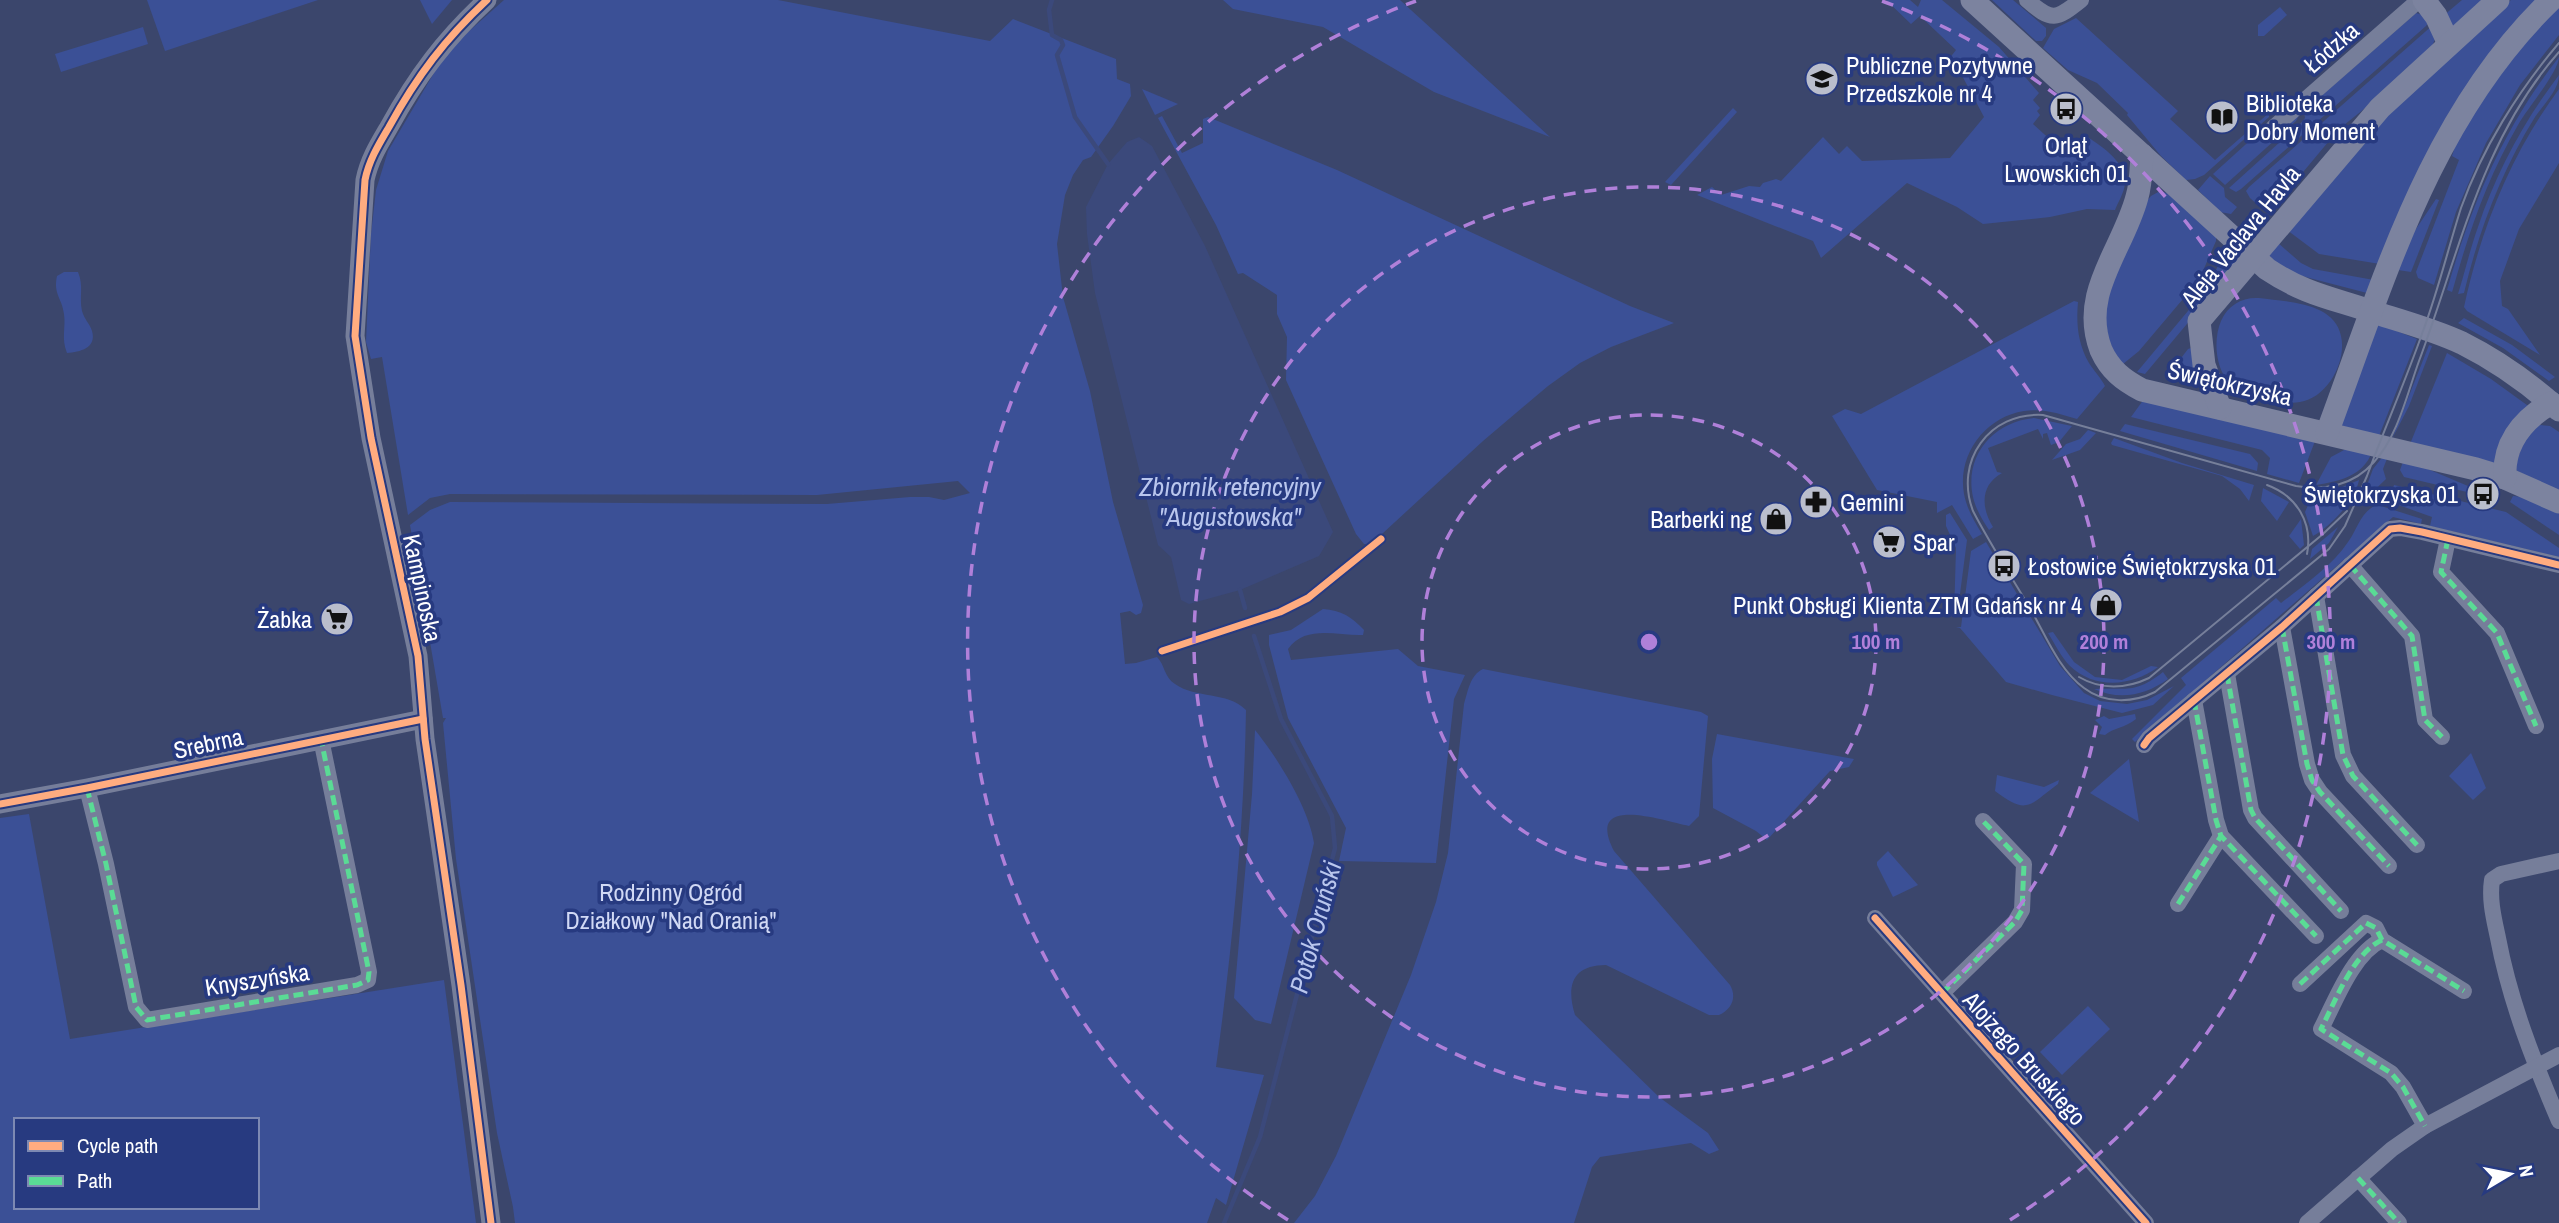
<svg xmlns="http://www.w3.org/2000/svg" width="2559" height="1223" font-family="'Archivo Narrow',sans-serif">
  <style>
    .green { fill: #3b5096; fill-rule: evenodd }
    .water { fill: #3b497b }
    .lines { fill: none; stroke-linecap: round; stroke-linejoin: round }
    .stream { stroke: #3b497b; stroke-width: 4.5 }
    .minor { stroke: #767e9a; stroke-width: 16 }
    .tertiary { stroke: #767e9a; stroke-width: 19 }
    .secondary { stroke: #7c839f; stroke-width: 23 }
    .tram { stroke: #767f9a; stroke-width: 2 }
    .quiet { stroke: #5adb95; stroke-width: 5; stroke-dasharray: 10 5; stroke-linecap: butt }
    .cycleway-casing { stroke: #273a80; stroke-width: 11 }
    .cycleway { stroke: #ffac80; stroke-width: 7 }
    .ring { fill: none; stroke: #b080d9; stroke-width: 3.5; stroke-dasharray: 12 9 }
    .labels { text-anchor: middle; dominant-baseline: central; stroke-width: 7; stroke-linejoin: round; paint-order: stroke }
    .street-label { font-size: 24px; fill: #fff; stroke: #273a80 }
    .poi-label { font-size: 24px; fill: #fff; stroke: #273a80; text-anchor: start }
    .park-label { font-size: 24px; fill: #d1d9f5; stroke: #273a80 }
    .water-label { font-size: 26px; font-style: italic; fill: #b9c6ed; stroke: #273a80 }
    .centre { fill: #b080d9; stroke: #273a80; stroke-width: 3.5 }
    .ring-label { font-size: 21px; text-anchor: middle; font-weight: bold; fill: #b080d9; stroke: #273a80; stroke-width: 7; stroke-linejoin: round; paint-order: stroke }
  </style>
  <rect width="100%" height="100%" fill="#3b466c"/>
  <!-- green -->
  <g class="green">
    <path d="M147,0h171l-153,51z"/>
    <path d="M420,0h32l-20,24z"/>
    <path d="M504,0h274l212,41 23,-22 103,40 1,20 13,5 1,12 -18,30 -22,31 -8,3 -10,15 -8,20 -8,49 6,53 27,94 23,111 30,103 -2,8 -5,2 -6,-4 -10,2 5,51 11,-1 21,-6c8,8 7,20 18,27 21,15 52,7 71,26 -2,119 -14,240 -30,357l48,8 -38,130 -10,-7 -9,25h-692l-2,-16 -16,-74 -41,-274 -13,-136 3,-5h-3l-33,-193 20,-15 20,-8 377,2 83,-7h19l15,3 26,-7 -12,-12 -141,14 -367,-1 -20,4 -22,17 -26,-158 -11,2 -5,-17 5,-108 5,-44 12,-39 53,-90 26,-28z"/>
    <path d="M1223,0h177l150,137 -116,-45 -111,-65 -90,-18z"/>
    <path d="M1886,0h24l8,7 3,-7h21l57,47 40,46 -6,7 7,8 -3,3 3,4 -7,9 33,30 18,-19c15,9 44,28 41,49 -1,9 -7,18 -10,26l-28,-1 -37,8 -67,7 -26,-17 -50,-24 -86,75 -8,-17 -116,-46 15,-8 9,8 28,-9 11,1 3,-4 13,-4 5,2 42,-44 16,17 8,-8 15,15 88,-3 34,-41 -26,-49 -9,-9 7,-9 -36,-34 -9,8z"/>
    <path d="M1992,0h21l33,28v8l-4,5h-6z"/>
    <path d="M2462,0h23l-35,31 -7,-15z"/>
    <path d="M2511,0h28l-159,264 -61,-10 -32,-24 73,-87 96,-95z"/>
    <path d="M2559,4v31l-39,50 -34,58 -30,69 -22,73 -16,-7 -2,-6 43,-112 -7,-4c17,-55 69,-109 107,-152z"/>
    <path d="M2280,7l7,8 -23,21h-6v-11z"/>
    <path d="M2416,13l10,3 2,7 -2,3 -185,163 -5,3 -7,-4 72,-65 4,-5 -1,-7z"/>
    <path d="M2076,18l102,93 -8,8 45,41 54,-47v4l-65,58 -9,4 -9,1 -25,-24 -34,-41 1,-2 -31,-30 -29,-13 -25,-22 11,-19z"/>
    <path d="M2434,24l3,11 -6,13 -52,49 -40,32 -71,85 -18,-16 -4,-7 3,-4z"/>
    <path d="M143,27l5,17 -87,28 -6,-18z"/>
    <path d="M2559,57c0,14 -32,52 -41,68 -30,52 -49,106 -65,164l-1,3 -5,-2c24,-85 57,-163 112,-233z"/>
    <path d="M2559,75c0,15 -16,30 -24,42 -34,55 -56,113 -71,176l-6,1c7,-22 12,-45 20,-67 18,-54 46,-106 81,-152z"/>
    <path d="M1142,89l36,15 -23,11z"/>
    <path d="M2559,89v74l-40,66 -19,52 2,25 6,3 32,46 -73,-44 -3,-4c17,-79 47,-153 95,-218z"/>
    <path d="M1733,108l4,4 -66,73 -6,-3z"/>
    <path d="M2299,115l-3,6 -71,64 -12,-11 53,-48z"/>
    <path d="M1162,116l20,37 21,-10v-24l5,-2 129,53 293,136 44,17 -63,24 -31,16 -32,23 -65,55 -113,104 -6,-1 -8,-10 -70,-154 1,-43 -10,-23v-19l-34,-22 -5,1 -22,-49 -58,-107z"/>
    <path d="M2210,176l14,12 1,9 12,10 -6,7 -11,-2 -22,-22z"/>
    <path d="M2160,191l10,3 46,42v5l-17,39 -60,71 -16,13c-41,-45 2,-116 22,-161l6,-7z"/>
    <path d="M2436,199l3,1 -28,72 -13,-2 8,-26z"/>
    <path d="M2229,242l14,15 -98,117 -8,-2 71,-85z"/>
    <path d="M2277,242l24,21 12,6 61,11 -7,13 -73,-19 -30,-17z"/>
    <path d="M64,272h14c6,15 1,24 4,39 2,8 8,13 10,20 5,17 -12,21 -25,22 -6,-15 -1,-25 -3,-39 -2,-16 -11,-20 -7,-38z"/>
    <path d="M2259,298c28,4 75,4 82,38 6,26 -14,62 -41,66 -11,2 -22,-1 -32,-4 -10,-2 -22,-4 -31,-9 -21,-12 -25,-47 -16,-68 7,-16 21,-24 38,-23z"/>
    <path d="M2074,301l4,1c-2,22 0,42 11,61 5,8 12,15 16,23l-28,33c-17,-5 -34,-11 -53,-8 -39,6 -67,44 -60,83 3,15 10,27 18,40l-9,5 -21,-34 -15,8v-11l-60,-12 -45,-74 13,-7 16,5z"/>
    <path d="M2464,318l48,27 43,32 -6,4 -46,-33 -45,-25z"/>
    <path d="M2376,323l41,16 -38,97 -39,-8z"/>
    <path d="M2429,345l3,1 -23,60 -17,33z"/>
    <path d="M2191,348l8,38 -33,-8 22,-29z"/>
    <path d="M2447,353l44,26 40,29 -33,57 -88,-21z"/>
    <path d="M2144,399l171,42 -16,42 -32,-9 3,-16 -8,-8 -131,-33z"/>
    <path d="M2034,418l38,8 -13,16 -8,3 -4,-12 -4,1v5l-5,-10 -50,19 9,24 5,1c-22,12 -21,35 -9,54l-4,3c-6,-9 -13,-20 -16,-33 -9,-41 20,-75 61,-79z"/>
    <path d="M2125,424l125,30 8,9 -1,8 -137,-40z"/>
    <path d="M2539,425l11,1 9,6v60l-42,-21 -2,-3 9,-30z"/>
    <path d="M2088,430l8,3 -16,17 -28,10 14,-16 14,-5z"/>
    <path d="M2114,438l68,25 72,22 -5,16 -9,-12 -18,-13 -110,-31 -1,-2z"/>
    <path d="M2346,449l26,3c-9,24 -32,29 -56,33l15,-28z"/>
    <path d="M2384,455l4,1 -5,13 3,10 -26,25 13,-35z"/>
    <path d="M2404,459l64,27 -1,6 -63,-15 -4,-7z"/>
    <path d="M2359,480c-4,21 -28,46 -46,56l-8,-24 9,-20 21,-2z"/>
    <path d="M2394,485l112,27 53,36v9l-129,-31 2,-9 -39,-14 -3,-6z"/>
    <path d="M2263,488l26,14 -12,19 -16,-20z"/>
    <path d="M2513,496l11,1 35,14v24l-49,-33z"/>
    <path d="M2374,506h7l41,13 -1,5 -28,-7 -258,225 -3,-3 54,-54 -5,-7 95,-80 5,5c23,-18 51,-37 67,-61 9,-12 12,-28 26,-36z"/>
    <path d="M1950,513l17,27 -10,77 -3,-1 2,-68 -10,-22v-11z"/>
    <path d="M2301,519l3,26 -4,4 -11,-13z"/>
    <path d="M2338,527l-9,16 -19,16 2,-10z"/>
    <path d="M1986,542l74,124 24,27 16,8 27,3 20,-4 27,-14 -21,19 -31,8 -70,-18 -46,-13 -46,-54 -4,-1h5l10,-76z"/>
    <path d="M1323,609c18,1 29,8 41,21l-1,5c-26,1 -57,-11 -75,14l3,11 107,-11 20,17 47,9 -11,24 -18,164 -97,-2 7,-33 -58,-110 -19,-73v-10l22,-5z"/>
    <path d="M2053,632l21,30 21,15 27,3 29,-14 7,1c-25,19 -63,23 -88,-1 -9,-9 -15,-22 -22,-33z"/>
    <path d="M1483,669l218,43 7,4 -9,100 -10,10c-26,-5 -105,-33 -75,25l116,134c7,12 2,24 -11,30h-10l-103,-50c-34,0 -40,21 -31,50l84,82 49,36 11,17 -10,4 -18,-11 -91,14 -8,10 -18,56h-280l21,-27 21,-40 75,-181 25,-73 12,-49 16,-149c4,-13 6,-29 19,-35z"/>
    <path d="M2163,672l5,7c-22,16 -48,22 -74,10 31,-2 40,6 69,-17z"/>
    <path d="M2135,714l1,5c-11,9 -23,9 -31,16l-6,-1 3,-7 -7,-7 9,-4 5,3z"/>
    <path d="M1255,730c22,27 54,78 59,113l-43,181 -16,-4 -21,-22 18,-204z"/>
    <path d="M1717,734l137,25 -5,8 -19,4 -63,69 -11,-9 -43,-23 -1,-49z"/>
    <path d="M2471,753l15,35 -13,12 -24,-24z"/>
    <path d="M2129,759l10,63 -49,-29z"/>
    <path d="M1997,775l47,12 15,-7 -1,4c-29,21 -30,32 -63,7z"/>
    <path d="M29,814l41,225 374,-59 32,243h-476v-405zM16,1120h241v87h-241z"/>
    <path d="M1888,851l30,34 -25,12 -16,-32v-3z"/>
    <path d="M2088,1006l22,23 -48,46 -22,-23z"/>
  </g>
  <!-- water -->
  <path class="water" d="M1139,137l13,9 53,100 128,286 -14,24 -79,34 -51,14 -8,-4 -10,-43 -13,-12 -63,-252 -8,-59 -1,-27 22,-43 19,-22z"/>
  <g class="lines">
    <!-- stream -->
    <g class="stream">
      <path d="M1052,0l-3,10 3,25 9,5 2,5 -6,10 18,62 33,47"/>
      <path d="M1240,590l5,18"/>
      <path d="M1224,1223l36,-86 75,-289 -3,-32 -51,-97 -27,-83"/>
    </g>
    <!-- minor -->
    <g class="minor">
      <path d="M2027,0c25,22 29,20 54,0"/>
      <path d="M2273,128l146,-128"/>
      <path d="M2448,539l-7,33 56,61 39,93"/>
      <path d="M2350,565l62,71 13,84 17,17"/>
      <path d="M2316,596l27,159 10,21 64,69"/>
      <path d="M2282,627l25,137 5,16 8,12 69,74"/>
      <path d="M2227,674l24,136 4,8 86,93"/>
      <path d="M2194,700l22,120 5,16 95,100"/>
      <path d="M2144,745l5,-7 133,-111 108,-98 10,-1 22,4 137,33"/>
      <path d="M87,788l19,76 30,143 11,13 210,-35 11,-5 1,-8 -48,-233"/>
      <path d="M2559,861l-58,13 -9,6c-3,20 2,39 6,58 12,64 36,124 61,183"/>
      <path d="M2178,904l43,-68"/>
      <path d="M1875,918l271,305"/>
      <path d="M2382,940c-29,13 -47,62 -61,89l70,44 12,14 22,39"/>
      <path d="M2300,984l66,-61 10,5 6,12 82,51"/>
      <path d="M1942,993l73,-71 7,-12 2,-46 -41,-43"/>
      <path d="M2358,1178l41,45"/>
      <path d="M2307,1223l85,-74 33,-23 134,-71"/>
    </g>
    <!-- tertiary -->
    <g class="tertiary">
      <path d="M487,0c-42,39 -70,76 -98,127 -10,17 -20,33 -24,53l-10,156 16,102 47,218 7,83 36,246 30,238"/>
      <path d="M0,804l87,-16 336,-69"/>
    </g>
    <!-- secondary -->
    <g class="secondary">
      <path d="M1972,0l295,269c39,26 66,29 109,44 29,9 58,17 86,30 34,17 69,42 97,67"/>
      <path d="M2424,0l12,16 13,28"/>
      <path d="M2142,155c-1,14 -1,29 -5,42 -14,53 -58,96 -36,153 9,20 22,30 41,40l334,79 29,9 54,24"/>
      <path d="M2220,408l-16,-43 -5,-44 181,-213 118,-108"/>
      <path d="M2327,433c57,-153 103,-317 224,-433"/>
      <path d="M2505,478c-2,-34 17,-58 46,-75"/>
    </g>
    <!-- tram -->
    <g class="tram">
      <path d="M2559,43c-41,48 -77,106 -98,165 -13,41 -23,83 -38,123 -17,49 -38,96 -56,145l-22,50 -16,23 -174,143c-22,11 -50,12 -71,-4 -25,-18 -39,-54 -54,-80 -19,-32 -40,-64 -57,-97 -19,-50 16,-99 70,-96l253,71c29,5 58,-1 78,-24 24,-26 33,-68 45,-101 40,-107 62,-221 140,-309"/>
      <path d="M2267,485c30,11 46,38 40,69"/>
      <path d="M2079,677c22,13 47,12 70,1l174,-144 24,-23"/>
    </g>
    <!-- quiet -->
    <g class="quiet">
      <path d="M2448,539l-7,33 56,61 39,93"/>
      <path d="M2350,565l62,71 13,84 17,17"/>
      <path d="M2316,596l27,159 10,21 64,69"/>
      <path d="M2282,627l25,137 5,16 8,12 69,74"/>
      <path d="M2227,674l24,136 4,8 86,93"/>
      <path d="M2194,700l22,120 5,16 95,100"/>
      <path d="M87,788l19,76 30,143 11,13 210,-35 11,-5 1,-8 -48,-233"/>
      <path d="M2178,904l43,-68"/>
      <path d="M2382,940c-29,13 -47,62 -61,89l70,44 12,14 22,39"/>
      <path d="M2300,984l66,-61 10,5 6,12 82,51"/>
      <path d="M1942,993l73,-71 7,-12 2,-46 -41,-43"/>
      <path d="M2358,1178l41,45"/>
    </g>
    <defs>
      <g id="cycleway">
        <path d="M487,0c-42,39 -70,76 -98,127 -10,17 -20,33 -24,53l-10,156 16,102 47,218 7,83 36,246 30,238"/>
        <path d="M1162,651l118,-39 28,-14 73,-59"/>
        <path d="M2144,745l5,-7 133,-111 108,-98 10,-1 22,4 137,33"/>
        <path d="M0,804l87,-16 336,-69"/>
        <path d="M1875,918l271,305"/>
      </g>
    </defs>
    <!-- cycleway casing -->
    <use href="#cycleway" class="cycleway-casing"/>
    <!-- cycleway -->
    <use href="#cycleway" class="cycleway"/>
  </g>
  <!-- distance rings -->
  <g class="ring">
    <circle cx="1649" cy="642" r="227"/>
    <circle cx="1649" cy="642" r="455"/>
    <path d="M1288 1220A682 682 0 0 1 1416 1M1882 1A682 682 0 0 1 2010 1220"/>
  </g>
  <!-- icons -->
  <defs>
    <symbol id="school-disc" viewBox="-11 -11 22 22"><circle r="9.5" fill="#babecc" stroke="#273a80"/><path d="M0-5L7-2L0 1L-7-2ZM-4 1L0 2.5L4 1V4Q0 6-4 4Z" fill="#111"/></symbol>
    <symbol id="bus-disc" viewBox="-11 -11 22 22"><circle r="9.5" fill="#babecc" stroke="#273a80"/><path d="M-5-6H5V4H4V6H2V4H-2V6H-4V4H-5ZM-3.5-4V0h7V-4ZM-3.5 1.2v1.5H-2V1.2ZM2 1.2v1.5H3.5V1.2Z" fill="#111"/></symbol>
    <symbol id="library-disc" viewBox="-11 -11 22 22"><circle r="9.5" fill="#babecc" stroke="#273a80"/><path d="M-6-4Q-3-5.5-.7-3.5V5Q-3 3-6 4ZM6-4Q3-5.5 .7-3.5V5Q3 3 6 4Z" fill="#111"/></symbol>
    <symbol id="pharmacy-disc" viewBox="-11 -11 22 22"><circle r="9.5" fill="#babecc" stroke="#273a80"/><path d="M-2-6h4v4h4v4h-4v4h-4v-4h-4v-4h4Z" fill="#111"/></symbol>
    <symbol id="shop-disc" viewBox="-11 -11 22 22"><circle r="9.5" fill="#babecc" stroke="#273a80"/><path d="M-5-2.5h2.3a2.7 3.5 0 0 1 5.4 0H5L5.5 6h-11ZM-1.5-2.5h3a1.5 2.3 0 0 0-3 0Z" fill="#111"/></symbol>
    <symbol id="supermarket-disc" viewBox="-11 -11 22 22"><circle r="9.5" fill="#babecc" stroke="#273a80"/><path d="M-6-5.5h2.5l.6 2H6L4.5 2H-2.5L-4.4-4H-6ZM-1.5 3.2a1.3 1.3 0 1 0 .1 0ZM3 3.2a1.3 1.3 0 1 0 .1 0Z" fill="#111"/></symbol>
  </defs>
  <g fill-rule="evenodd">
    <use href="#school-disc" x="1803" y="60" width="38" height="38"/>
    <use href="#bus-disc" x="2047" y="90" width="38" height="38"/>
    <use href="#library-disc" x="2203" y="98" width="38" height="38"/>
    <use href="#bus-disc" x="2464" y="475" width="38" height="38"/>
    <use href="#pharmacy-disc" x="1797" y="483" width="38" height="38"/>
    <use href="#shop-disc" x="1757" y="500" width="38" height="38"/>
    <use href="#supermarket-disc" x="1870" y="523" width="38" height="38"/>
    <use href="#bus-disc" x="1985" y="547" width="38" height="38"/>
    <use href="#shop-disc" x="2087" y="586" width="38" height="38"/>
    <use href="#supermarket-disc" x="318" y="600" width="38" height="38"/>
  </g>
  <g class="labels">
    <!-- street labels -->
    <g class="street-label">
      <text transform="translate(2331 47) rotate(-41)">Łódzka</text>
      <text transform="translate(2240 236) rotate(-51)">Aleja Vaclava Havla</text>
      <text transform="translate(2230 383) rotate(13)">Świętokrzyska</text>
      <text transform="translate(423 588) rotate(78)">Kampinoska</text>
      <text transform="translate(208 743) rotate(-12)">Srebrna</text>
      <text transform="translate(257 979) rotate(-9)">Knyszyńska</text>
      <text transform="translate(2025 1058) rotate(48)">Alojzego Bruskiego</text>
    </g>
    <!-- poi labels -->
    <g class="poi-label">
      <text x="1846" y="65">Publiczne Pozytywne<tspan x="1846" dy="28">Przedszkole nr 4</tspan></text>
      <text x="2246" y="103">Biblioteka<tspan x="2246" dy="28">Dobry Moment</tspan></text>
      <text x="2066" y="145" text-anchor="middle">Orląt<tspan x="2066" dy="28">Lwowskich 01</tspan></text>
      <text x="2458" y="494" text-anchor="end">Świętokrzyska 01</text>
      <text x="1840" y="502">Gemini</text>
      <text x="1752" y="519" text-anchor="end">Barberki ng</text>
      <text x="1913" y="542">Spar</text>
      <text x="2028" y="566">Łostowice Świętokrzyska 01</text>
      <text x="2082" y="605" text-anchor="end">Punkt Obsługi Klienta ZTM Gdańsk nr 4</text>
      <text x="312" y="619" text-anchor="end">Żabka</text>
    </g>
    <!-- park labels -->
    <g class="park-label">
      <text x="671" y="892">Rodzinny Ogród<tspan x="671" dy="28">Działkowy "Nad Oranią"</tspan></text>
    </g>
    <!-- water labels -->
    <g class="water-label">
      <text x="1230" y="486">Zbiornik retencyjny<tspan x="1230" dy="30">"Augustowska"</tspan></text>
      <text transform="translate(1315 927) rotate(-75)">Potok Oruński</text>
    </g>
  </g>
  <circle cx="1649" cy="642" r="10" class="centre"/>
  <g class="ring-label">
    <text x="1876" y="649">100 m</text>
    <text x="2104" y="649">200 m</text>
    <text x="2331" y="649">300 m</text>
  </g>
  <!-- legend -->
  <rect x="14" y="1118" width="245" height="91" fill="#273a80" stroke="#7d89b3" stroke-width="2"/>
  <rect x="28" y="1141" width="35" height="10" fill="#ffac80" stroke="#7d89b3" stroke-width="2"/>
  <text x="77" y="1153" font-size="21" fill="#ffffff">Cycle path</text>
  <rect x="28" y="1176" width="35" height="10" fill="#5adb95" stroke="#7d89b3" stroke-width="2"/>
  <text x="77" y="1188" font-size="21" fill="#ffffff">Path</text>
  <!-- north arrow -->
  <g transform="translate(2510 1174) rotate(80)" stroke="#273a80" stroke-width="5" paint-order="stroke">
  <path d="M0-5L12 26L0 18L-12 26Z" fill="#ffffff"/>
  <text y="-10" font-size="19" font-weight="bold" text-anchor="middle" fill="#ffffff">N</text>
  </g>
</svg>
